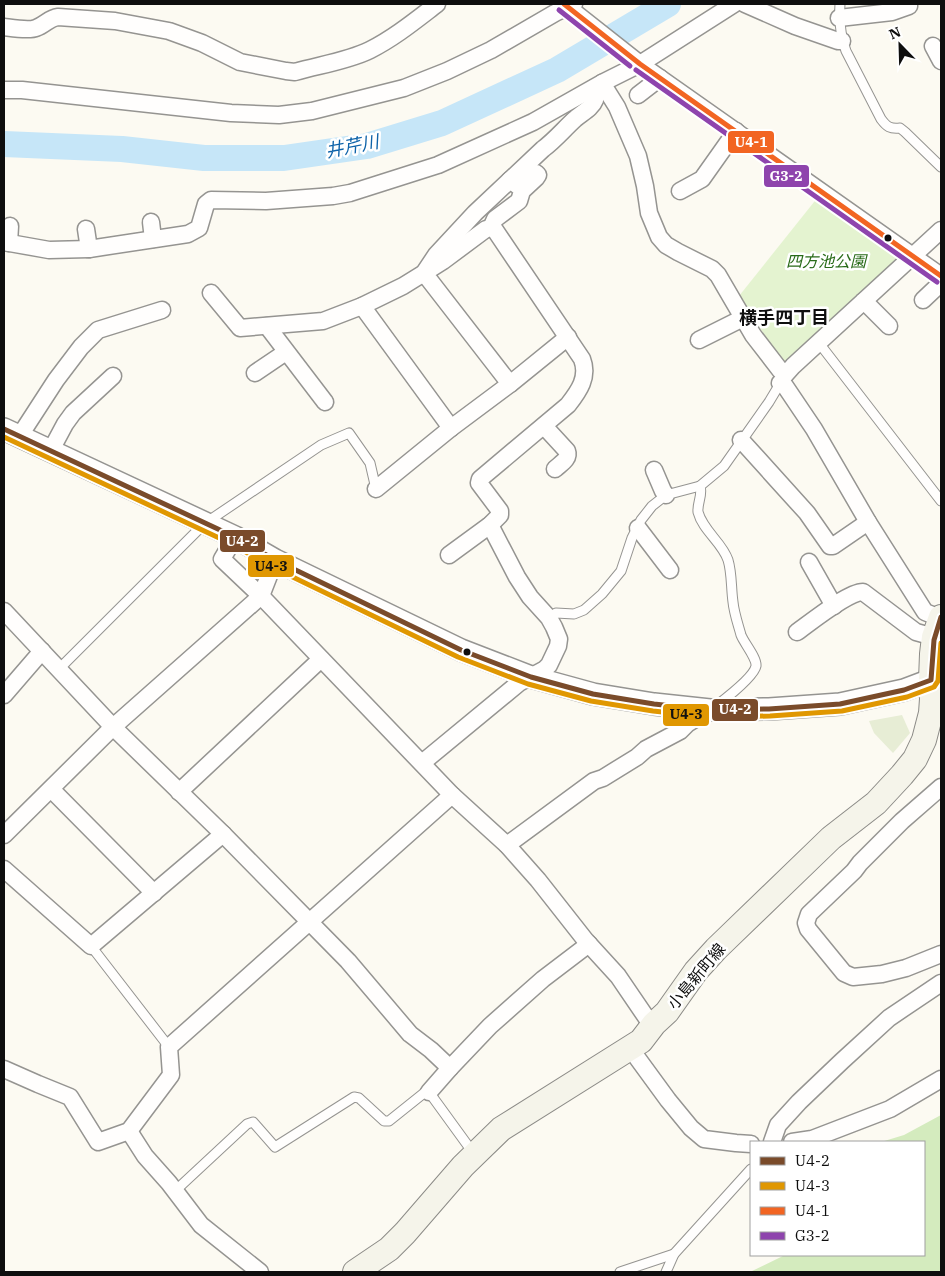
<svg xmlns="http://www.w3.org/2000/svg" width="945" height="1276" font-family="'IBM Plex Serif','Noto Sans JP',serif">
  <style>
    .green { fill: #e4f3d0 }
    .forest { fill: #d4ebbe }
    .cemetery { fill: #e7edd5 }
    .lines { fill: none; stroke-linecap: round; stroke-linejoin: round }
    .river { stroke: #c6e6f8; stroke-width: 26 }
    .service-casing { stroke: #959491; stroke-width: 11 }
    .minor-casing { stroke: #959491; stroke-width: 19 }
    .tertiary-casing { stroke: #959491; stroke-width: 24 }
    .secondary-casing { stroke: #8c8b87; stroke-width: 26 }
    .service { stroke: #fffefd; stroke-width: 9 }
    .minor { stroke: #fffefd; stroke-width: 16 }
    .tertiary { stroke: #fffefd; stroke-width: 21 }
    .secondary { stroke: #f5f4ea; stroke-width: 24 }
    .bus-1-casing { stroke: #fff; stroke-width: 9 }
    .bus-2-casing { stroke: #fff; stroke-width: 9 }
    .bus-3-casing { stroke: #fff; stroke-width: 9 }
    .bus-4-casing { stroke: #fff; stroke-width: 9 }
    .bus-1 { stroke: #7a4b2a; stroke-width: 5 }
    .bus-2 { stroke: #e09701; stroke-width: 5 }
    .bus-3 { stroke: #f26522; stroke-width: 5 }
    .bus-4 { stroke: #8e44ad; stroke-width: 5 }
    .bus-dot { fill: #0e0e0e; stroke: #fff; stroke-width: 2 }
    .labels { text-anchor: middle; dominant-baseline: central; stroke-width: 5; stroke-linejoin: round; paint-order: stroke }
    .park-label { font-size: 16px; font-style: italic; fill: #296b19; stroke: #fff }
    .street-label { font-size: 16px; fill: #0e0e0e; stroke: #fff }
    .water-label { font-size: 18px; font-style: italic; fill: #0e63a9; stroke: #fff }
    .neighbourhood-label { font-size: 18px; font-weight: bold; fill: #0e0e0e; stroke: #fff }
    .line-badge { stroke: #fff; stroke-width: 2 }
    .badge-label { font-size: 14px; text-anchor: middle; font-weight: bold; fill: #fff }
    .pale-badge-label { font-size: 14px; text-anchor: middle; font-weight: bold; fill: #111 }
  </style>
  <rect width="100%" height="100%" fill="#fcfaf2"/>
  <!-- green -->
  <path class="green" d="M818,197l82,60 -117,106 -44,-67z"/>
  <!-- forest -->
  <path class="forest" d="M941,1115v157h-191l35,-17h139v-113h-43l23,-7z"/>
  <!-- cemetery -->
  <path class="cemetery" d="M902,715l8,18 -17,20 -19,-20 -5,-12z"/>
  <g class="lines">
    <!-- river -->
    <path class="river" d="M4,144l118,5 82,9h80l83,-12 75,-23 115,-53 111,-66"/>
    <defs>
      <g id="service">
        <path d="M840,4c-1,16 0,31 6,47l35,68c6,8 9,10 19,9l5,4 36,35"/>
        <path d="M819,343l122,158"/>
        <path d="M700,486c3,9 -3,17 -2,26 5,19 24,30 30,48 4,13 3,28 5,42 1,11 5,22 8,33 3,8 16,23 15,31 -2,11 -31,33 -40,40"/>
        <path d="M549,618l7,-5 18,1 10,-4 18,-16 19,-23 11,-33 9,-18 11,-14 14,-11 34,-9 24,-20 45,-64 12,-20"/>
        <path d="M59,669l145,-145 117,-79 28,-12 21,30 6,26"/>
        <path d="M91,946l78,101"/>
        <path d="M175,1191l72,-67 6,-2 22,25 79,-50 5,1 25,23h5l35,-28 5,-1 45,62"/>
        <path d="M620,1272l54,-18"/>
        <path d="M666,1272l8,-18 77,-85"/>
      </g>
      <g id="minor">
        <path d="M564,4l76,60 301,212"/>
        <path d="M745,4l50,22 43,15h4"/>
        <path d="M839,18l53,-6 17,-6"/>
        <path d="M4,27c8,1 25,4 32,1 9,-3 13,-10 22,-11l57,4 54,10 33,12 38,19 46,9 9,1c24,-7 53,-11 75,-22 24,-12 46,-30 67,-46"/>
        <path d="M933,46l8,15"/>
        <path d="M602,83l15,24 21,49 7,30 4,27 10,24 7,8 12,7 34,17 6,6 35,60 27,35 5,5 8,-9 148,-136"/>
        <path d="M4,90h18l209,23 48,2 33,-4 92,-23 43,-17 44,-21 64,-37 19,-9"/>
        <path d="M638,95l22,-17"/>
        <path d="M680,191l22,-12 34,-48"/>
        <path d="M151,222l2,17"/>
        <path d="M491,228l4,-9 24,-18 3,-10 14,-13 2,-3 -2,-2 -3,1 -15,12 -8,-6"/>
        <path d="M86,229l3,20"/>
        <path d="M4,242l45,8 40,-1 99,-15 11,-6 7,-24 5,-4 55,1 67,-5 17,-3 88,-28 95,-43 69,-39 38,-19 94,-60"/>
        <path d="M9,243l1,-17"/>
        <path d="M211,293l29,35 83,-7 39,-15 41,-20 21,-13 12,-18 39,-42 68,-64c12,-9 21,-20 32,-30 7,-6 17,-11 20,-19 1,-4 0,-8 -1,-12"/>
        <path d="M923,300l18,-17"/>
        <path d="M864,301l25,25"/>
        <path d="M362,306l89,122"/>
        <path d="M267,326l58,76"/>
        <path d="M699,340l44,-22"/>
        <path d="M255,373l31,-21"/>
        <path d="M780,383l5,3 29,43 54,93 57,90 15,6"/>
        <path d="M544,426l23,25c3,8 -7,13 -12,18"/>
        <path d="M19,437l37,-57 25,-33 17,-17 64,-20"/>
        <path d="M741,440l66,73 23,33h3l35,-24"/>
        <path d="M50,452l15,-28 8,-11 40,-37"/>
        <path d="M654,470l9,21 3,4"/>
        <path d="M376,489l75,-61 59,-44 58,-47"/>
        <path d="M638,528l32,42"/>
        <path d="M235,537l-13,22 39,37 191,199 55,50 31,35 48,61 32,35 30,44 6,4"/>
        <path d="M449,555l41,-30 10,-10v-4l-21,-28 1,-4 88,-74c11,-14 21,-28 14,-46l-87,-129 -4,-2 -5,1 -43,32 -19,12 86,111"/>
        <path d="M809,562l25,44"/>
        <path d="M4,611l109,116 110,107 125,127 62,73 21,16 19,18 -21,24"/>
        <path d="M797,632c14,-10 51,-40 66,-40l53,40 18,5"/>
        <path d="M4,695l38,-44"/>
        <path d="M422,763l97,-80 26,-14 4,-4 9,-19 1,-7 -5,-12 -5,-9 -19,-21 -13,-20 -27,-52"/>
        <path d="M941,787l-39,34 -42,42 -6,8 -45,43 -3,9 2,6 36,44 9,4 29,-3 24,-6 35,-14"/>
        <path d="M51,789l103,104"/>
        <path d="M179,792l142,-133"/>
        <path d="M4,835l109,-108 148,-131 14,-36"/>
        <path d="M507,845l87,-64 9,-3 34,-21 9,-8 34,-18 7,-7 23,-14"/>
        <path d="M4,869l87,77 132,-112"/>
        <path d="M630,1048l38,52 23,28 13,11 32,4 15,1"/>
        <path d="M450,1068l40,-42 53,-47 46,-35"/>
        <path d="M4,1069l34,15 32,13 28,45 31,-11 42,-56 -2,-28 283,-252"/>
        <path d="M129,1131l16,25 24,27 32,42 59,47"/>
        <path d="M772,1142l6,-17 21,-23 43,-41 47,-43 52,-35"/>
        <path d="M792,1142l20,-3 78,-30 51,-30"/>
      </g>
      <path id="tertiary" d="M4,429l231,108 40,23 186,90 70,27 62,17 61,10 56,6 59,-1 71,-5 64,-14 37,-14"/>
      <path id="secondary" d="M355,1272l34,-23 16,-16 58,-67 38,-37 140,-88 13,-17 13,-12 29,-41 20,-22 115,-111 45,-35 26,-28 13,-16 9,-19 7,-27 1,-14 -1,-19 1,-26 2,-17 7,-20"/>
    </defs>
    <!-- service casing -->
    <use href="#service" class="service-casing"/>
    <!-- minor casing -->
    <use href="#minor" class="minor-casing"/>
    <!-- tertiary casing -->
    <use href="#tertiary" class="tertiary-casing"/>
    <!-- secondary casing -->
    <use href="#secondary" class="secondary-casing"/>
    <!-- service -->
    <use href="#service" class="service"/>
    <!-- minor -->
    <use href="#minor" class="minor"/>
    <!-- tertiary -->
    <use href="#tertiary" class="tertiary"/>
    <!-- secondary -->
    <use href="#secondary" class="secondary"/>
    <defs>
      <path id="bus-1" d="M4,429l231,108 40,23 186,90 70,27 62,17 61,10 56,6 59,-1 71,-5 64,-14 27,-10 3,-40 7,-23"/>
      <path id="bus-2" d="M4,437l228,107 40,23 186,90 70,27 63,17 62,10 56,6 61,-1 72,-5 65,-14 27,-10 4,-6 3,-38"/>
      <path id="bus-3" d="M564,4l76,60 301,212"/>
      <g id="bus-4">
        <path d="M559,10l71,56"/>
        <path d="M636,70l301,212"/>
      </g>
    </defs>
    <!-- bus-1 casing -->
    <use href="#bus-1" class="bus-1-casing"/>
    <!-- bus-2 casing -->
    <use href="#bus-2" class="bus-2-casing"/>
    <!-- bus-3 casing -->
    <use href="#bus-3" class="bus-3-casing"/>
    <!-- bus-4 casing -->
    <use href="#bus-4" class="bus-4-casing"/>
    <!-- bus-1 -->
    <use href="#bus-1" class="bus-1"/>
    <!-- bus-2 -->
    <use href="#bus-2" class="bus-2"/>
    <!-- bus-3 -->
    <use href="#bus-3" class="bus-3"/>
    <!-- bus-4 -->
    <use href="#bus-4" class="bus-4"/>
  </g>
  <!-- markers -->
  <g class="bus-dot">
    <circle cx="888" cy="238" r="4.5"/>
    <circle cx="467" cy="652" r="4.5"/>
  </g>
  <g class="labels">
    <!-- park labels -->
    <g class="park-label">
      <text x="826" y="261">四方池公園</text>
    </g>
    <!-- street labels -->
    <g class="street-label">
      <text transform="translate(696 976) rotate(-50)">小島新町線</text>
    </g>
    <!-- water labels -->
    <g class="water-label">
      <text transform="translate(352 146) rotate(-11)">井芹川</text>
    </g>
    <!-- neighbourhood labels -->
    <g class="neighbourhood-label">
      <text x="784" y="317">横手四丁目</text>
    </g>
  </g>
  <g class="line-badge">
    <rect x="727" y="130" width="48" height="24" rx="5" fill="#f26522"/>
    <rect x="763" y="164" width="47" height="24" rx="5" fill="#8e44ad"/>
    <rect x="219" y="529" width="47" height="24" rx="5" fill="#7a4b2a"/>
    <rect x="247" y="554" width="48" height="24" rx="5" fill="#e09701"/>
    <rect x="711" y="698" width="48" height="24" rx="5" fill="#7a4b2a"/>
    <rect x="662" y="703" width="48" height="24" rx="5" fill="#e09701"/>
  </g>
  <g class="badge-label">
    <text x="751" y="147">U4-1</text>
    <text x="786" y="181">G3-2</text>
    <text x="242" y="546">U4-2</text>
    <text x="735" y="714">U4-2</text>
  </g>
  <g class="pale-badge-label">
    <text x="271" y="571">U4-3</text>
    <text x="686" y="719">U4-3</text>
  </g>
  <!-- border -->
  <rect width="945" height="1276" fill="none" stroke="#0e0e0e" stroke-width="10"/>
  <!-- legend -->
  <rect x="750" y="1141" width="175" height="115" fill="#ffffff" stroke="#9f9f9f"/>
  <rect x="760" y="1157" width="25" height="8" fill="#7a4b2a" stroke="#9f9f9f"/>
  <text x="795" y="1166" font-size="15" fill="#0e0e0e">U4-2</text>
  <rect x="760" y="1182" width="25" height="8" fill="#e09701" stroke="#9f9f9f"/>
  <text x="795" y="1191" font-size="15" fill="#0e0e0e">U4-3</text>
  <rect x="760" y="1207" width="25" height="8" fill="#f26522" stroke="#9f9f9f"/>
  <text x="795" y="1216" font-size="15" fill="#0e0e0e">U4-1</text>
  <rect x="760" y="1232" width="25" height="8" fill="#8e44ad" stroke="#9f9f9f"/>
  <text x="795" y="1241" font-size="15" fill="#0e0e0e">G3-2</text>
  <!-- north arrow -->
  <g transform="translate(900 45) rotate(337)" stroke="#ffffff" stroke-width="4" paint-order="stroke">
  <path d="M0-4L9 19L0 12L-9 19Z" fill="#0e0e0e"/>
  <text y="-8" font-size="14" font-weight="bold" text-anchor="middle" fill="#0e0e0e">N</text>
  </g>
</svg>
